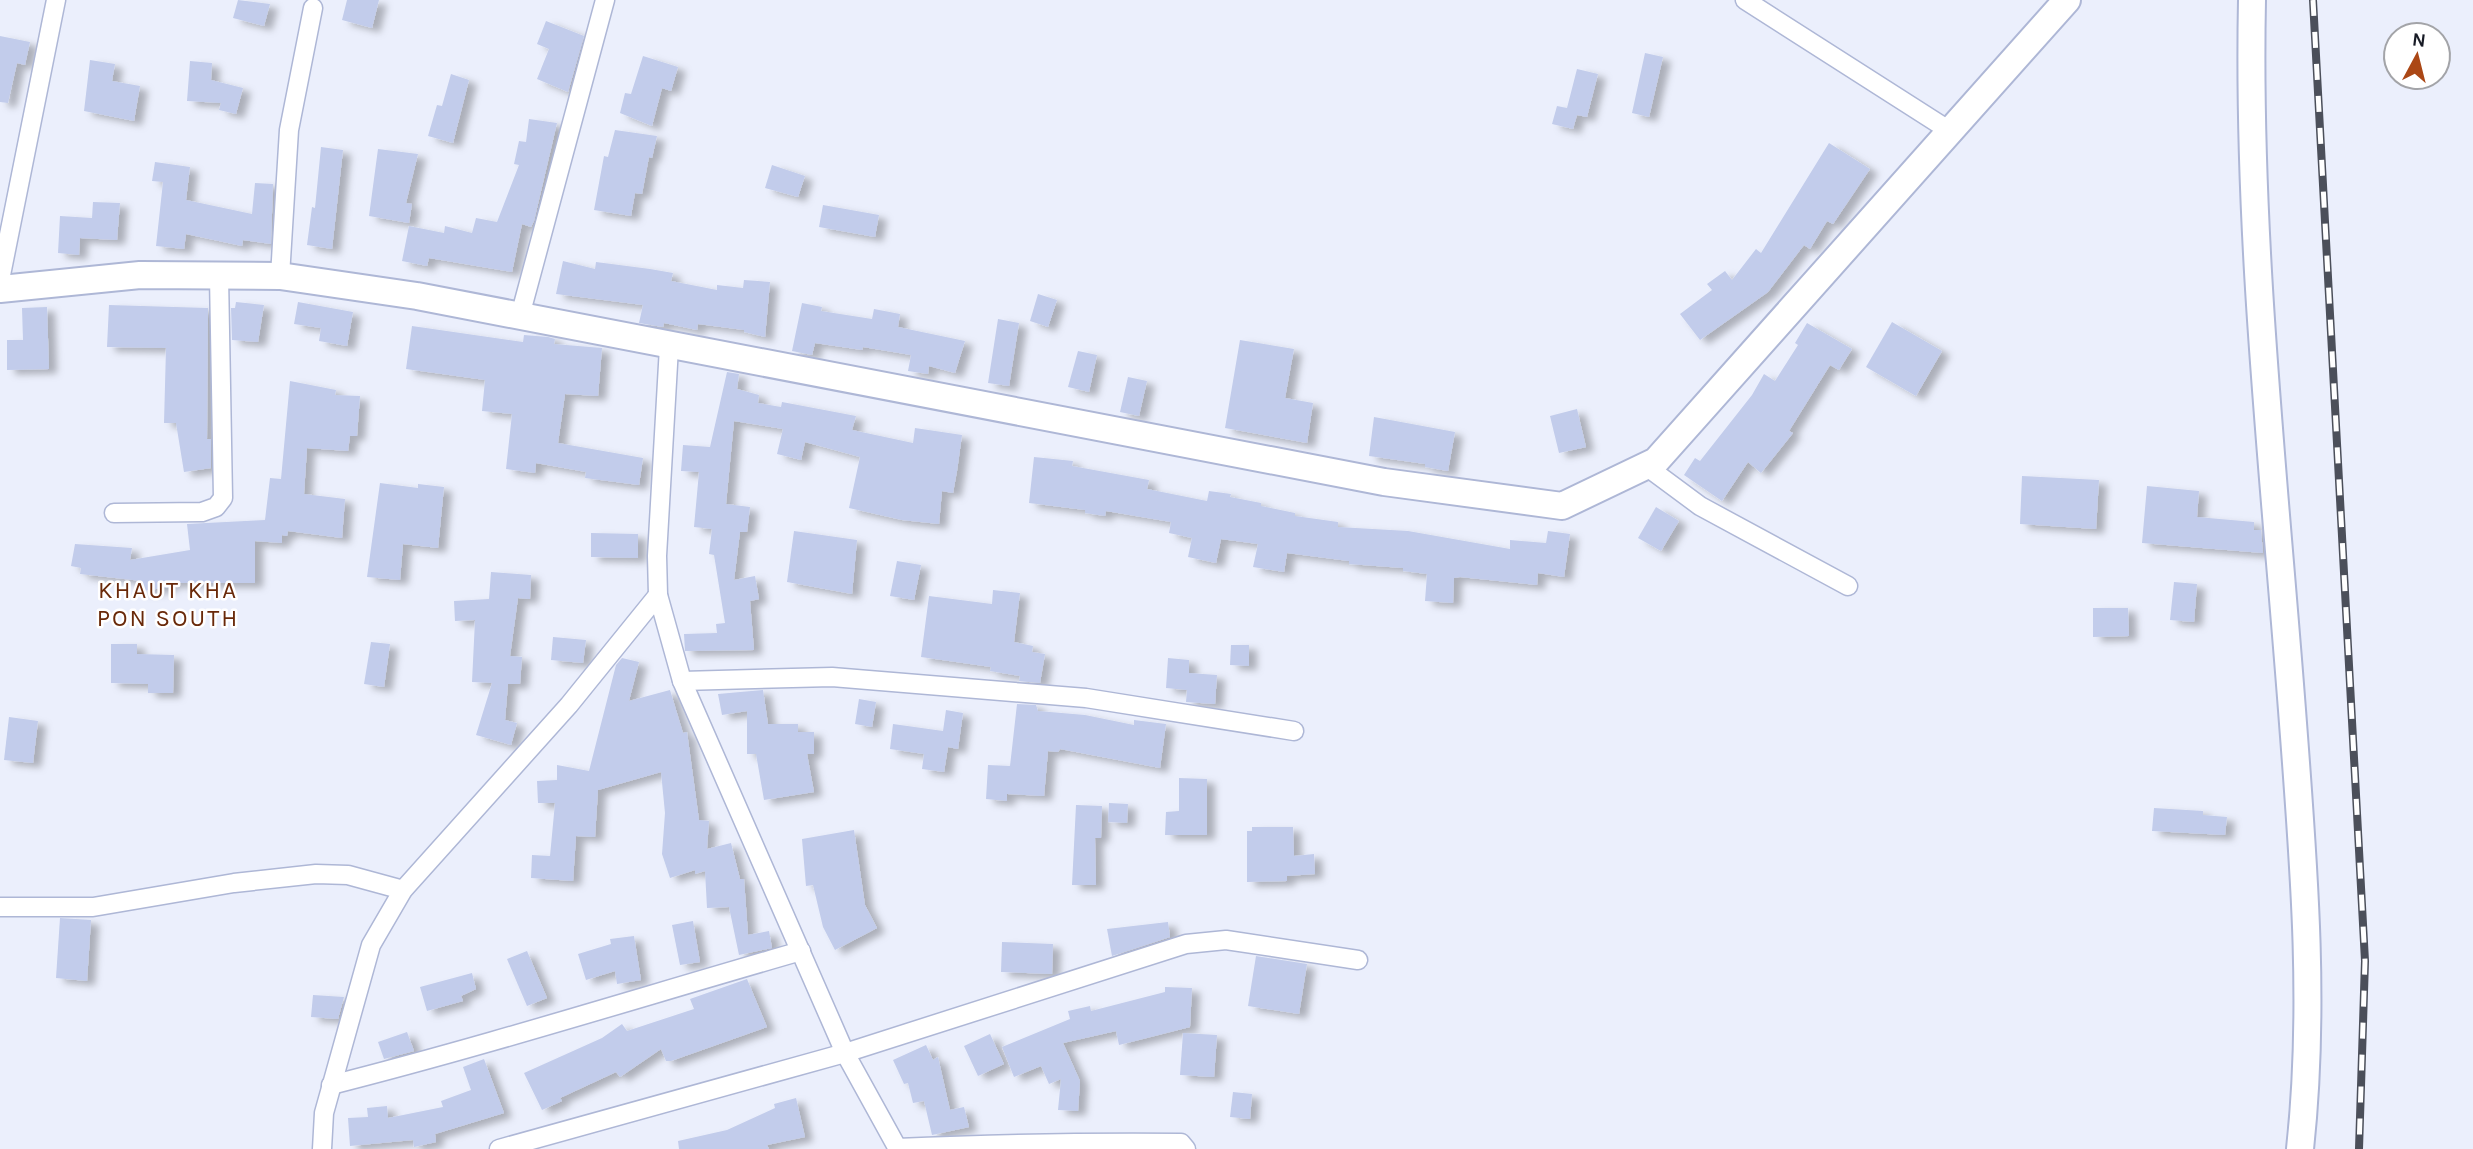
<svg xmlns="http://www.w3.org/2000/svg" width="2473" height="1149" font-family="Karla,sans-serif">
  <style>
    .building { fill: #c2cceb; filter: url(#shadow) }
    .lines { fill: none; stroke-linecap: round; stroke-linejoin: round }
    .street-casing { stroke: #aeb7d6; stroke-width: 21 }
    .secondary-casing { stroke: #aeb7d6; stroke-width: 30 }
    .street { stroke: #fff; stroke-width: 18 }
    .secondary { stroke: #fff; stroke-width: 26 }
    .rail-casing { stroke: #4b4f5a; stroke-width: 8 }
    .rail { stroke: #fff; stroke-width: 5; stroke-dasharray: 16; stroke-linecap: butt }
    .labels { text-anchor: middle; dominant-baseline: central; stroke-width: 5; stroke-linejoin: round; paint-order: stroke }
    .quarter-label { font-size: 24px; letter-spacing: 2px; fill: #69290a; stroke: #fff }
  </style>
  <defs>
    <filter id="shadow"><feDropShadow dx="8" dy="4.5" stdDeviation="3.5" flood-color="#0004"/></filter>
  </defs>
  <rect width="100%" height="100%" fill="#ebeffc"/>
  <!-- building -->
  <g class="building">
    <path d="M238,0l32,4 -6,22 -31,-8z"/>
    <path d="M347,0h32l-7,28 -30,-8z"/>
    <path d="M546,21l38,15 -16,56 -31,-13 12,-30 -12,-5z"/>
    <path d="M0,36l30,6 -5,23 -8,-2 -9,40 -8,-1z"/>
    <path d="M1645,53l18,4 -14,60 -17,-4z"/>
    <path d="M643,56l35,11 -7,24 -9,-3 -10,38 -32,-13 5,-20 6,1z"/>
    <path d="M90,60l25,4 -3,17 28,5 -6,35 -50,-10z"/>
    <path d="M190,61l22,2 -1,17 32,8 -7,26 -17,-4 2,-7 -34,-2z"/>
    <path d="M1577,69l21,5 -11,43 -10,-2 -4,14 -21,-5 5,-18 10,2z"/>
    <path d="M451,74l18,6 -16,63 -25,-7 9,-31 5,1z"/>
    <path d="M529,119l28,4 -23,98 -3,6 -9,-3 -10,48 -83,-14 -2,8 -25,-5 7,-35 35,7 1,-7 27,7 4,-15 21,4 22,-57 -5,-1 5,-23 7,1z"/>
    <path d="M615,130l42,6 -5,22 -3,-1 -7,37 -7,-1 -4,23 -37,-6 10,-54 4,1z"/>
    <path d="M1829,143l41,26 -37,55 -6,-3 -17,28 -6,-4 -36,47 -68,48 -20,-26 32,-24 -5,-6 18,-13 7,9 24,-31 5,4z"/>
    <path d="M321,147l22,3 -11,99 -25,-4 5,-38 3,1z"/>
    <path d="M378,149l40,5 -12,49 6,1 -3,19 -40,-7z"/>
    <path d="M155,162l35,5 -4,33 66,14 3,-31 18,1 -2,60 -28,-4 -1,6 -56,-12 -2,15 -28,-3 7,-64 -11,-1z"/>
    <path d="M772,165l33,11 -7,21 -33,-9z"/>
    <path d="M93,202l27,1 -3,37 -37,-2 -1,17 -21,-2 2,-37 32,2z"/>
    <path d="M823,205l56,10 -4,22 -56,-10z"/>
    <path d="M563,261l32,8 1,-7 54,7 23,4 -2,8 46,9v-5l26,3 1,-8 26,2 -5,55 -21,-5v-2l-46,-6 -1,6 -33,-7 -1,4 -24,-4 4,-18 -87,-11z"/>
    <path d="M1038,294l19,6 -9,27 -18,-6z"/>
    <path d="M236,302l28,3 -6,37 -26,-2 -1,-32h4z"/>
    <path d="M298,302l55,10 -6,34 -28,-5 2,-13 -27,-4z"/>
    <path d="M802,303l20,4 -1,4 51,8 2,-10 26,5 -2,13 67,14 -10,32 -26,-7 -1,8 -20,-3 3,-16 -48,-8 -1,3 -47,-7 -3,12 -20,-4z"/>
    <path d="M109,305l99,3 -1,131h4v29l-27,4 -8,-49h-12l2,-75 -59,-1z"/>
    <path d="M47,307l2,62 -42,1v-30h16l-1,-32z"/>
    <path d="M998,319l21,4 -10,63 -21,-3z"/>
    <path d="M1892,322l50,29 -26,45 -50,-29z"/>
    <path d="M1807,323l45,26 -13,21 -9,-5 -41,66 4,2 -32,40 -13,-11 -26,39 -38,-26 11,-17 5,3 52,-66 12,-21 11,7 23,-36 -3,-2z"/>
    <path d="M412,326l111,16 1,-7 24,2 7,2 -1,5 48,4 -4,48 -33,-2 -7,49 85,15 -4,27 -54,-7 1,-6 -50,-9 -1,10 -29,-4 6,-55 -30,-3 3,-31 -79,-11z"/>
    <path d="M1240,340l54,9 -9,49 28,5 -6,40 -82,-15z"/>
    <path d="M1078,351l19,4 -8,37 -21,-5z"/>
    <path d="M727,372l12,2 -2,15 22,6 -1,8 23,4 1,-5 74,14 -4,14 61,13 2,-15 47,7 -5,36 -4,22 -11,-2 -3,33 -37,-4 -53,-12 11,-51 -55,-15 -4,18 -24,-6 6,-25 -49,-8 -8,83 24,3 -3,25h-7l-6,48 21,-4 4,23 -9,2 4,49 -69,1 -1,-17 33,-1 -1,-9 9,-1 -11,-68 -5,-1 3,-25 -18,-2 5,-55 -18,-1 2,-26 27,2z"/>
    <path d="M1128,377l19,4 -8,35 -19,-4z"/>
    <path d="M290,381l46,9 -1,5 25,1 -3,40h-7l-2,15 -41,-3 -3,46 41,5 -3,39 -54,-7 -1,5 -5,-1v8l-27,-2v42h-86v4l-26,4 -1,-10 -62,-7 1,-6 -10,-2 4,-22 57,4 -2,12 60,-10 -3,-26 78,-4 5,-42 11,1z"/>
    <path d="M1577,409l9,38 -27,6 -9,-37z"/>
    <path d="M1374,417l81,15 -7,39 -23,-4v-3l-56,-8z"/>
    <path d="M1034,457l39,4 -1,5 77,14 -2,9 60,12 2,-10 22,3 -1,3 31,6v3l34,7v3l43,6v5l70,4 102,18v-9l36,3 2,-12 22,3 -6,43 -26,-4 -1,12 -77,-8 -6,1 -1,25 -28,-2 2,-27 -24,-3v-3l-54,-4v-3l-62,-8 -3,19 -31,-5 5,-23 -37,-5 -5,24 -28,-6 4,-19 -23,-5 2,-11 -65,-11 -1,5 -20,-3v-3l-56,-7z"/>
    <path d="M2022,476l77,4 -3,49 -76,-5z"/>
    <path d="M380,483l38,5v-4l26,3 -6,61 -35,-4 -3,36 -33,-3z"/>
    <path d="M2147,486l52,5 -2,26 57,5v8h7l2,23 -121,-10z"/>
    <path d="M1656,507l23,14 -18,30 -23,-13z"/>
    <path d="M794,531l63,9 -5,54 -65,-12z"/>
    <path d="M591,533l47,1v24l-47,-1z"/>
    <path d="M897,561l24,4 -7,35 -24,-4z"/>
    <path d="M491,572l40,3 -1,24 -12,-1 -8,58 12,1 -2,27h-12l-3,36 12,3 -6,22 -35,-10 16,-52 -20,-1 3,-62 -20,1 -1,-20 35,-2z"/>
    <path d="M2174,582l23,2 -3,38 -24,-2z"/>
    <path d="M993,590l27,3 -6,49 19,4 -1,6 13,2 -5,29 -21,-2 1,-5 -30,-5 1,-4 -70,-10 8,-61 63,8z"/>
    <path d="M2093,608h35l1,28 -36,1z"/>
    <path d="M553,637l33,3 -3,23 -32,-3z"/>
    <path d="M371,642l19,2 -6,43 -20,-3z"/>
    <path d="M111,644h26v10l37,1 -1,38h-25v-9l-37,-1z"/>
    <path d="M1231,645h18v21l-19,-1z"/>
    <path d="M622,658l17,4 -10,39 41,-11 13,43 4,-1 12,88 10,1 -2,28 24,-6 9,36h4l4,56 21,-4 3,17 -33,7 -10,-48 -22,1 -2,-37 -10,3v-4l-25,8 -8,-24 3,-41 -4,-41 -63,18 -3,47 -19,-1 -3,45 -42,-3 1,-23 18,1 5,-53h-17l-1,-22 20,-1v-15l32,6 27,-106z"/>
    <path d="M1168,658l21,2v13l28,2 -2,29 -29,-2 1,-12 -21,-2z"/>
    <path d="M763,690l5,34h30v8h16v22h-7l7,38 -50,8 -8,-46h-9v-43l-25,4 -4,-21z"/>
    <path d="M859,699l17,3 -4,25 -17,-3z"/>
    <path d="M1017,704l19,1 2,6 47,4 49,10v-5l32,4 -6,44 -100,-19 -2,3 -10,-1 -4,45 -37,-2v7l-21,-2 2,-34 22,1z"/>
    <path d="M946,710l17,3 -5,36 -10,-2 -4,25 -22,-3 2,-15 -34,-5 3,-25 50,7z"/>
    <path d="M9,717l29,4 -5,42 -29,-3z"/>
    <path d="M1179,778l28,1v56h-42l1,-23 13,-1z"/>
    <path d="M1109,803l19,1 -1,19 -19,-1z"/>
    <path d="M1076,805l26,1 -1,32h-6l1,47h-24z"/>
    <path d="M2154,808l49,3v4l24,2 -2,18 -73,-4z"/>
    <path d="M1252,827h41l1,29 20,-2 1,20 -28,2v5l-40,1v-51h5z"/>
    <path d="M854,830l11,75 12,23 -42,22 -12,-23 -10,-42 -7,1 -4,-47z"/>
    <path d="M60,918l31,2 -4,61 -31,-3z"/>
    <path d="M693,921l7,41 -20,3 -8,-40z"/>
    <path d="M1168,922l2,15 -58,19 -5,-27z"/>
    <path d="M634,936l7,44 -24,4 -2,-13 -29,9 -8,-26 33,-10 -1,-5z"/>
    <path d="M1002,942l51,2 -1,30 -51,-2z"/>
    <path d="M527,951l20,47 -20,8 -20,-47z"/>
    <path d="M1256,956l51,8 -8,50 -51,-8z"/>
    <path d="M472,973l4,16 -15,7 2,5 -36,10 -7,-24z"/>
    <path d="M747,979l20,48 -96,34h-5l-5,-12 -41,28 -4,-5 -56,26 2,3 -20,9 -18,-37 78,-35 20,-14 5,7 67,-22 -4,-10z"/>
    <path d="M1165,987l27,1 -2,39 -71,18 -3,-14 -53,12 17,38 -2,30 -20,-1 3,-31 -12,5 -8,-18 -27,11 -12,-30 68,-28 -2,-8 22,-5 1,5 74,-19z"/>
    <path d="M313,995l31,2 -6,22 -27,-2z"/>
    <path d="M407,1032l7,19 -30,8 -6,-17z"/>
    <path d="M1183,1033l34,2 -3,42 -34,-2z"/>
    <path d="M990,1034l14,30 -26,12 -14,-30z"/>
    <path d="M926,1045l7,15 5,-3 12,53 14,-3 5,20 -37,8 -8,-34 -11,2 -5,-20 -4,1 -11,-24z"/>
    <path d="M484,1059l20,54 -69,21 1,8 -22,5 -1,-7 -63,6 -2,-28 20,-1 -1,-9 20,-2 1,12 55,-11 -2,-6 30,-11 -8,-23z"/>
    <path d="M1233,1092l19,2 -2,25 -20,-2z"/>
    <path d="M796,1098l9,39 -38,8 2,4h-90l-1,-8 49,-11 48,-22 -1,-4z"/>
  </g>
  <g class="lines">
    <defs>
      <g id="street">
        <path d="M1745,0l205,131"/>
        <path d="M280,276l9,-146 24,-122"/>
        <path d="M0,280l56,-280"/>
        <path d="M520,316l85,-316"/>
        <path d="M669,347l-12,209 1,39 24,86 163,372 53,96"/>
        <path d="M1646,466l54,40 148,80"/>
        <path d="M114,513l88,-1 14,-5 7,-9 -4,-222"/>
        <path d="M682,681l150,-4 254,21 208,33"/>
        <path d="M0,907h93l141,-24 82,-9 32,1 55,15"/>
        <path d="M331,1085c158,-40 313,-89 470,-134"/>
        <path d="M897,1148c95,-4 190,-6 284,-5l5,6"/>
        <path d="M322,1149l2,-36 47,-168 32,-55 166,-185 89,-110"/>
        <path d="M499,1149l346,-96 341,-109 40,-4 132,20"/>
      </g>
      <g id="secondary">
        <path d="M2252,0c-5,237 22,474 40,710 11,146 24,293 8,439"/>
        <path d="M0,289l140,-14 140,1 137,20 967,186 178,24 94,-45 411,-461"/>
      </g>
    </defs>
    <!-- street casing -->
    <use href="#street" class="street-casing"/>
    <!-- secondary casing -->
    <use href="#secondary" class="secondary-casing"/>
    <!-- street -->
    <use href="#street" class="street"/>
    <!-- secondary -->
    <use href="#secondary" class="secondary"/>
    <defs>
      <path id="rail" d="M2313,0l52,961 -6,188"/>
    </defs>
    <!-- rail casing -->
    <use href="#rail" class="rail-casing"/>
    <!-- rail -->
    <use href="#rail" class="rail"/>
  </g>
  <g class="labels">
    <!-- quarter labels -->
    <g class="quarter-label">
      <text x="168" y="590">KHAUT KHA<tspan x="168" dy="28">PON SOUTH</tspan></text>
    </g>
  </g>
  <!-- north arrow -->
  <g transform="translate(2417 56) rotate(7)"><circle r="33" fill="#ffffff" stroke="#a3a4a8" stroke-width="2"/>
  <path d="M0-5L12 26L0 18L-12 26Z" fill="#ab4715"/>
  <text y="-10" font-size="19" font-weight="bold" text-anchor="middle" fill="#181b26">N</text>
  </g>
</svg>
